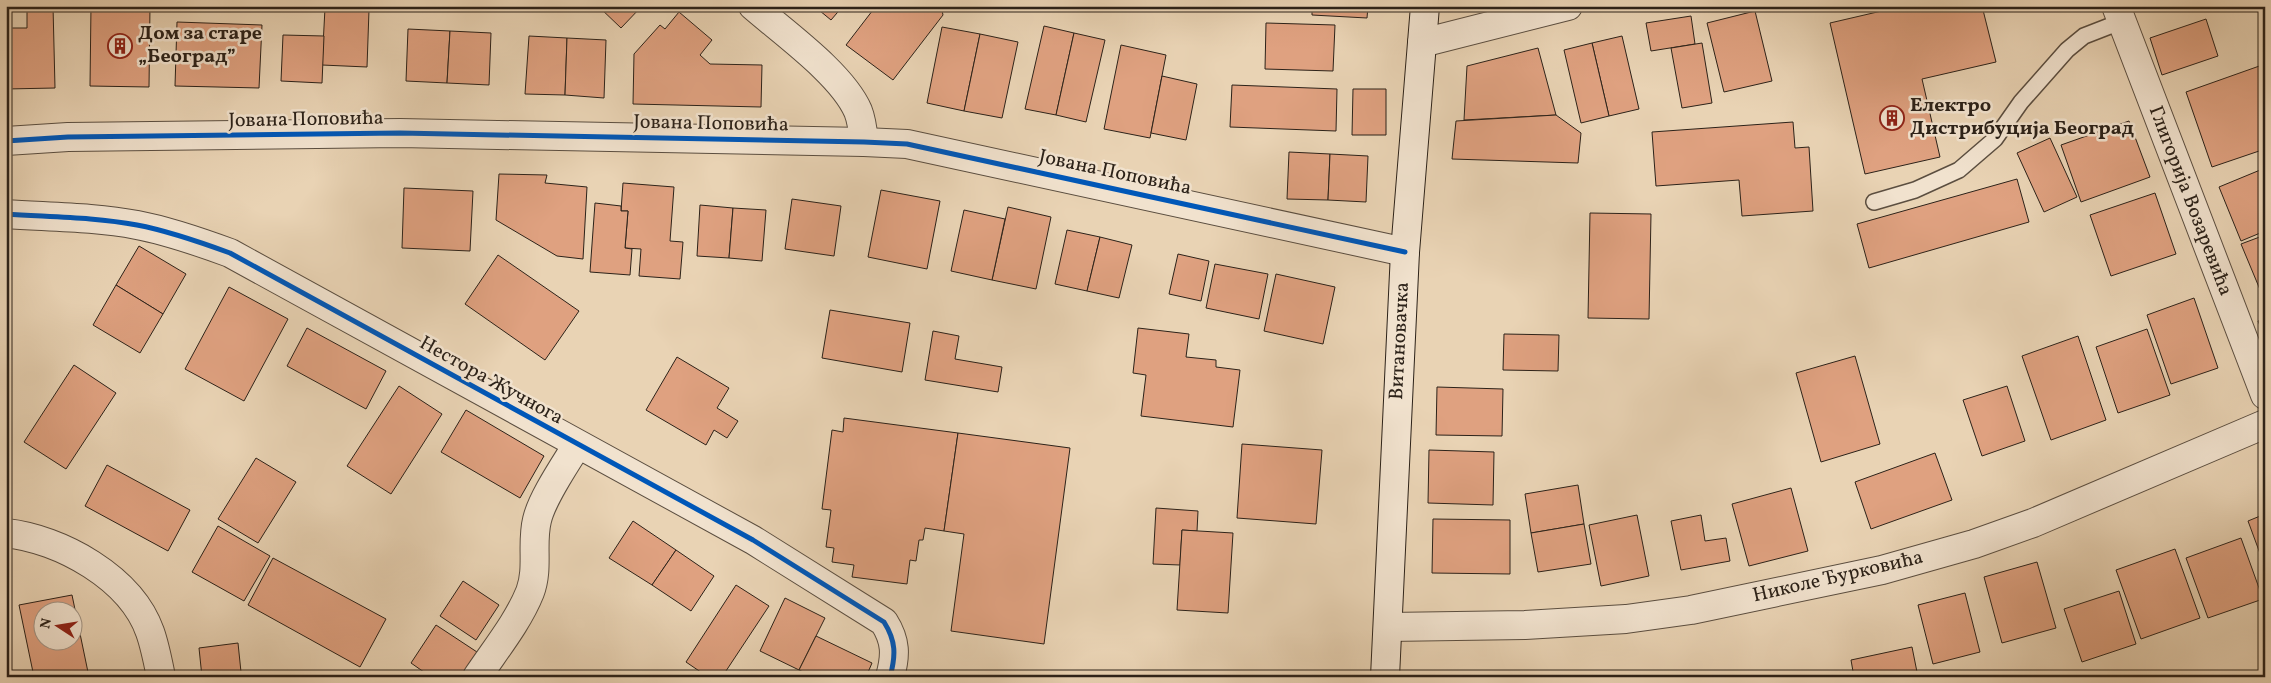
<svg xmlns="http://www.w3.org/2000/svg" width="2271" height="683" font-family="Vollkorn,serif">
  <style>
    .building { fill: #dfa180; stroke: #2c2219; fill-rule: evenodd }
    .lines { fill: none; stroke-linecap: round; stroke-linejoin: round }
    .lane-casing { stroke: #5b4e40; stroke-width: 18 }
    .street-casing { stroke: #5b4e40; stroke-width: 30 }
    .secondary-casing { stroke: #2c2219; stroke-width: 30 }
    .lane { stroke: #f1e2ce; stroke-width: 15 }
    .street { stroke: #f1e2ce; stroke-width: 28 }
    .secondary { stroke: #f1e2ce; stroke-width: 28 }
    .cycleway-casing { stroke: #f1e2ce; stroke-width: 8 }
    .cycleway { stroke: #0057b8; stroke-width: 5 }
    .labels { text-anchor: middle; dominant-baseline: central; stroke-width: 5; stroke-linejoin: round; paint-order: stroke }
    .poi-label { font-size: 20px; font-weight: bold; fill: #2c2219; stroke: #f1e2ce; text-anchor: start }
    .street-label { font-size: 20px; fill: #2c2219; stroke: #f1e2ce }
  </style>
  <rect width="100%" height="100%" fill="#e9d3b4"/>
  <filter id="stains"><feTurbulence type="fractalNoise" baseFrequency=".004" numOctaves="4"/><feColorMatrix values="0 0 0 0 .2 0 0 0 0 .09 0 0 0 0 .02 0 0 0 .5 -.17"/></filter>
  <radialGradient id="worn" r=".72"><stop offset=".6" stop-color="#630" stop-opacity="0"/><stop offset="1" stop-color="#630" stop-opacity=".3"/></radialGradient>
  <!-- building -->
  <g class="building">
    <path d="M27,6h26l2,82 -49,1v-61h21z"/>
    <path d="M91,6h59l-1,81 -59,-1z"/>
    <path d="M598,6h44l-21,22z"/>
    <path d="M814,6h29l-12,14z"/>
    <path d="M876,6h65l2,9 -50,65 -47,-35z"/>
    <path d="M1077,6h30v2l-29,1z"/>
    <path d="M1196,6h53v4l-53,-2z"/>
    <path d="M1312,6h56l-1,12 -55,-3z"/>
    <path d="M1903,6h79l14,56 -74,17 18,78 -75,17 -35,-151z"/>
    <path d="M325,8l44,2 -2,57 -45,-2z"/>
    <path d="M1755,11l17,70 -48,11 -17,-69z"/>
    <path d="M679,12l33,28 -12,15 10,9 52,1 -1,42 -128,-3 1,-50 26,-29 5,4z"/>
    <path d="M1691,16l4,28 -44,7 -5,-28z"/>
    <path d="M2206,19l12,37 -56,19 -12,-37z"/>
    <path d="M177,22l85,3 -3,63 -84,-2z"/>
    <path d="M1266,23l69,2 -2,46 -68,-2z"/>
    <path d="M1044,26l30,7 -18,82 -31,-6z"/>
    <path d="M942,27l38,7 -16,77 -37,-8z"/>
    <path d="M408,29l42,2 -3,52 -41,-2z"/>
    <path d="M450,31l41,2 -2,52 -42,-2z"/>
    <path d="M1074,33l31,7 -19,82 -30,-7z"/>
    <path d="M980,34l38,8 -16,76 -38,-7z"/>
    <path d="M283,35l41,1 -2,47 -41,-2z"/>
    <path d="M529,36l38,2 -2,57 -40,-1z"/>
    <path d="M1622,36l17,73 -30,7 -17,-73z"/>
    <path d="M567,38l39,2 -2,58 -39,-3z"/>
    <path d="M1592,43l17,73 -28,7 -17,-73z"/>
    <path d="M1702,43l10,60 -30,5 -11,-60z"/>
    <path d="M1121,45l45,10 -16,83 -46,-9z"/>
    <path d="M1538,48l18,67 -92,5 3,-54z"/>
    <path d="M2265,64v85l-53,18 -26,-75z"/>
    <path d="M1162,76l35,8 -11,56 -35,-7z"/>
    <path d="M1232,85l105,4 -1,42 -106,-4z"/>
    <path d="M1353,89h33v46h-34z"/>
    <path d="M1556,115l25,18 -3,30 -126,-4 4,-38z"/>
    <path d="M2129,121l21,56 -69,25 -20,-57z"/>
    <path d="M1793,122l2,26 14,-1 4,64 -71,5 -3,-36 -83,6 -4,-54z"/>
    <path d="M2050,138l27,59 -33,15 -27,-59z"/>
    <path d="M1289,152l41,2 -2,46 -41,-1z"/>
    <path d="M1330,154l38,2 -2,46 -38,-2z"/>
    <path d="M2265,168v63l-24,10 -22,-54z"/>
    <path d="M499,174l48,1 -2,8 42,4 -4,72 -26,-3 -61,-36z"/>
    <path d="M2017,179l12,43 -160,46 -12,-44z"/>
    <path d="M623,183l51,4 -4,54 13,1 -3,37 -41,-3 2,-27 -16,-1 3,-37h-7z"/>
    <path d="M404,188l69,3 -3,60 -68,-3z"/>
    <path d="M881,190l59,11 -13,68 -59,-12z"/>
    <path d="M2155,193l21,61 -65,22 -21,-61z"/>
    <path d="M792,199l49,7 -7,50 -49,-7z"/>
    <path d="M595,203l26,3v5h7l-3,37 7,1 -2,26 -40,-3z"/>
    <path d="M700,205l33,3 -4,50 -32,-2z"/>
    <path d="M1008,207l43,10 -15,72 -44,-9z"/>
    <path d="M733,208l33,2 -4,51 -33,-3z"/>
    <path d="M964,210l41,9 -13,61 -41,-9z"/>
    <path d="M1590,213l61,1 -2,105 -61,-1z"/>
    <path d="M1067,230l33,7 -13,54 -32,-7z"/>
    <path d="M2265,235v56l-4,1 -20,-48z"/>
    <path d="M1100,237l32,8 -13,53 -32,-7z"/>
    <path d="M139,246l47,28 -23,40 -47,-29z"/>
    <path d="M1178,254l31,7 -8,40 -32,-7z"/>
    <path d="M498,255l81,56 -34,49 -80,-56z"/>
    <path d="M1215,264l53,10 -9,45 -53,-11z"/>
    <path d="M1276,274l59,13 -12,57 -59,-13z"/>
    <path d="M116,285l47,29 -23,39 -47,-28z"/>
    <path d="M229,287l59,32 -44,82 -59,-32z"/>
    <path d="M2194,298l24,70 -47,16 -24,-69z"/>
    <path d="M830,310l80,13 -8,49 -80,-14z"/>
    <path d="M2265,319v19l-7,-17z"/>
    <path d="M307,328l79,43 -20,38 -79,-43z"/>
    <path d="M1138,328l51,6 -3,23 30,3v7l24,3 -7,57 -92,-11 5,-41 -13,-2z"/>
    <path d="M2147,329l23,66 -52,18 -22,-66z"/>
    <path d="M933,331l26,5 -4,23 47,8 -4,25 -73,-12z"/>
    <path d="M1504,334l55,1 -1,36 -55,-1z"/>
    <path d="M2078,336l28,84 -55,20 -29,-84z"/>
    <path d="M1855,356l25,88 -59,18 -25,-89z"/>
    <path d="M677,357l52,31 -12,20 21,13 -11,17 -13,-8 -8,15 -60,-35z"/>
    <path d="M74,365l42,28 -50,76 -42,-27z"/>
    <path d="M399,386l43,28 -51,80 -44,-28z"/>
    <path d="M2007,386l18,55 -43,15 -19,-56z"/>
    <path d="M1437,387l66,2 -1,47 -66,-1z"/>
    <path d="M466,410l78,46 -24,42 -79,-46z"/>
    <path d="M844,418l114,15 -14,98 -19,-3 -2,12h-4l-3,21 -6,-1 -3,24 -55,-7 2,-12 -22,-3 2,-14 -8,-1 5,-37 -9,-1 10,-79 11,2z"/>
    <path d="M958,433l112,15 -26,196 -93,-13 13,-97 -20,-3z"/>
    <path d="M1242,444l80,6 -6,74 -79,-6z"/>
    <path d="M1429,450l65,2 -1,53 -65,-2z"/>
    <path d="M1935,453l17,47 -81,29 -16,-47z"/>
    <path d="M256,458l40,24 -38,61 -40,-24z"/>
    <path d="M107,465l83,45 -22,41 -83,-45z"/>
    <path d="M1578,485l6,39 -53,9 -6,-39z"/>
    <path d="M1791,488l17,63 -59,15 -17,-62z"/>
    <path d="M1156,508l42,3 -1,20 -15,-1 -2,35 -27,-1z"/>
    <path d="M2265,514v53l-17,-46z"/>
    <path d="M1637,515l12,61 -48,10 -12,-61z"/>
    <path d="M1701,515l4,26 21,-3 4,23 -49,9 -10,-49z"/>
    <path d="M1433,519l77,1v54l-78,-1z"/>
    <path d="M633,521l43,29 -24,35 -43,-27z"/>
    <path d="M1584,524l7,40 -53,8 -7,-39z"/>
    <path d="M218,526l52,30 -26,45 -52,-29z"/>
    <path d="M1182,530l51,3 -5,80 -51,-3z"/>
    <path d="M2241,538l22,61 -55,19 -22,-60z"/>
    <path d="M2175,549l25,69 -59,21 -25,-69z"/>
    <path d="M676,550l38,26 -23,35 -39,-26z"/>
    <path d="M273,558l113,61 -26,48 -112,-62z"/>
    <path d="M2037,562l19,66 -54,15 -18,-66z"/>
    <path d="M463,581l36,24 -23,35 -36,-24z"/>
    <path d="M736,585l33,21 -47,71h-14l-22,-15z"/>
    <path d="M2119,591l17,53 -54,18 -18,-53z"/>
    <path d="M1965,593l15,59 -47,12 -15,-59z"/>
    <path d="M72,595l17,82h-55l-15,-72zM42,610h30v30h-30z"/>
    <path d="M785,598l40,20 -26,52 -39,-19z"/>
    <path d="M436,625l41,27 -17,25h-29l-20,-14z"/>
    <path d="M816,636l56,27 -6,14h-52l-15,-7z"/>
    <path d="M238,643l3,29 -39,5 -3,-29z"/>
    <path d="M1912,647l6,30h-64l-3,-17z"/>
    <path d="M1431,675l54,1v1h-54z"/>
  </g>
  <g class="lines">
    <defs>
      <path id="lane" d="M1874,202l41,-12 44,-20 36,-31 26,-37 46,-52 17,-14 36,-14"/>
      <g id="street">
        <path d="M753,6c31,27 89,68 105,105 4,10 5,21 6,31"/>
        <path d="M2116,6l149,389"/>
        <path d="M1422,43l146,-37"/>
        <path d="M6,141l62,-4 332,-4 464,9 43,2 498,108"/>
        <path d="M6,214c44,3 89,3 131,11 32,6 63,17 93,28l523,287 131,82c12,19 12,33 6,55"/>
        <path d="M6,533c55,6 125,45 144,99 5,14 8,30 11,45"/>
        <path d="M1388,627l137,-2 101,-6 65,-9 191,-40 92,-26 59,-21 232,-99"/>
        <path d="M477,677c18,-27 41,-55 53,-85 9,-24 1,-48 7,-72 5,-22 28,-55 40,-75"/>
      </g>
      <path id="secondary" d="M1385,677l20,-425 20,-246"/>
    </defs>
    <!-- lane casing -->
    <use href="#lane" class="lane-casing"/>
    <!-- street casing -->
    <use href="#street" class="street-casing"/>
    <!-- secondary casing -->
    <use href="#secondary" class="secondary-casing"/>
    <!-- lane -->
    <use href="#lane" class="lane"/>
    <!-- street -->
    <use href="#street" class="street"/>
    <!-- secondary -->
    <use href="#secondary" class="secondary"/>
    <defs>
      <g id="cycleway">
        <path d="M6,141l62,-4 332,-4 464,9 43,2 498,108"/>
        <path d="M6,214c44,3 89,3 131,11 32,6 63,17 93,28l523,287 131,82c12,19 12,33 6,55"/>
      </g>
    </defs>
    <!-- cycleway casing -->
    <use href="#cycleway" class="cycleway-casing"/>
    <!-- cycleway -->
    <use href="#cycleway" class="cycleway"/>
  </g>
  <!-- icons -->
  <defs>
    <symbol id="building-ring" viewBox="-11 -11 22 22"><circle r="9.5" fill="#f1e2ce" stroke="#8f2418" stroke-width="1.5"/><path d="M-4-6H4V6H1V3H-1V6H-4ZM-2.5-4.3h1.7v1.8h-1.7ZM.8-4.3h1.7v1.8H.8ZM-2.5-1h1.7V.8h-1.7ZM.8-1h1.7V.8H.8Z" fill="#8f2418"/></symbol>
  </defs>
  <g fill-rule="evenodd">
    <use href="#building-ring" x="106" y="32" width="28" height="28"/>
    <use href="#building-ring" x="1878" y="104" width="28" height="28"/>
  </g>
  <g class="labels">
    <!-- poi labels -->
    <g class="poi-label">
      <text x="138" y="34">Дом за старе<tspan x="138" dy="23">„Београд”</tspan></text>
      <text x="1910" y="106">Електро<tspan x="1910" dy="23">Дистрибуција Београд</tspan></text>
    </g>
    <!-- street labels -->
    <g class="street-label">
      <text transform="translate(306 120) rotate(-1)">Јована Поповића</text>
      <text transform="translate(711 124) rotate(1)">Јована Поповића</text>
      <text transform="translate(1115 173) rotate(12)">Јована Поповића</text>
      <text transform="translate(2190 201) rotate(69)">Глигорија Возаревића</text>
      <text transform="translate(1400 341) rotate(-87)">Витановачка</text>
      <text transform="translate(491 381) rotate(29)">Нестора Жучнога</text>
      <text transform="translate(1838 577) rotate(-13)">Николе Ђурковића</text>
    </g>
  </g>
  <!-- margin -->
  <rect width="2271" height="683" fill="none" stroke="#e9d3b4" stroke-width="25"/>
  <rect x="8" y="8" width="2256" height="668" fill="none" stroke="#2c2219" stroke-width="2.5"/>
  <rect x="12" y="12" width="2246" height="658" fill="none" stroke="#2c2219"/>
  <!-- north arrow -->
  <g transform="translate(58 626) rotate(282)"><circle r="24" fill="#f1e2ce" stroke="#a29586"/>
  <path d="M0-4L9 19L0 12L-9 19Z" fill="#8f2418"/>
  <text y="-8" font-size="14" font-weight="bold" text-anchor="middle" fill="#2c2219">N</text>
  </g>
  <rect width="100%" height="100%" filter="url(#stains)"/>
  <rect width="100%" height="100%" fill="url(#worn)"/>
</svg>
